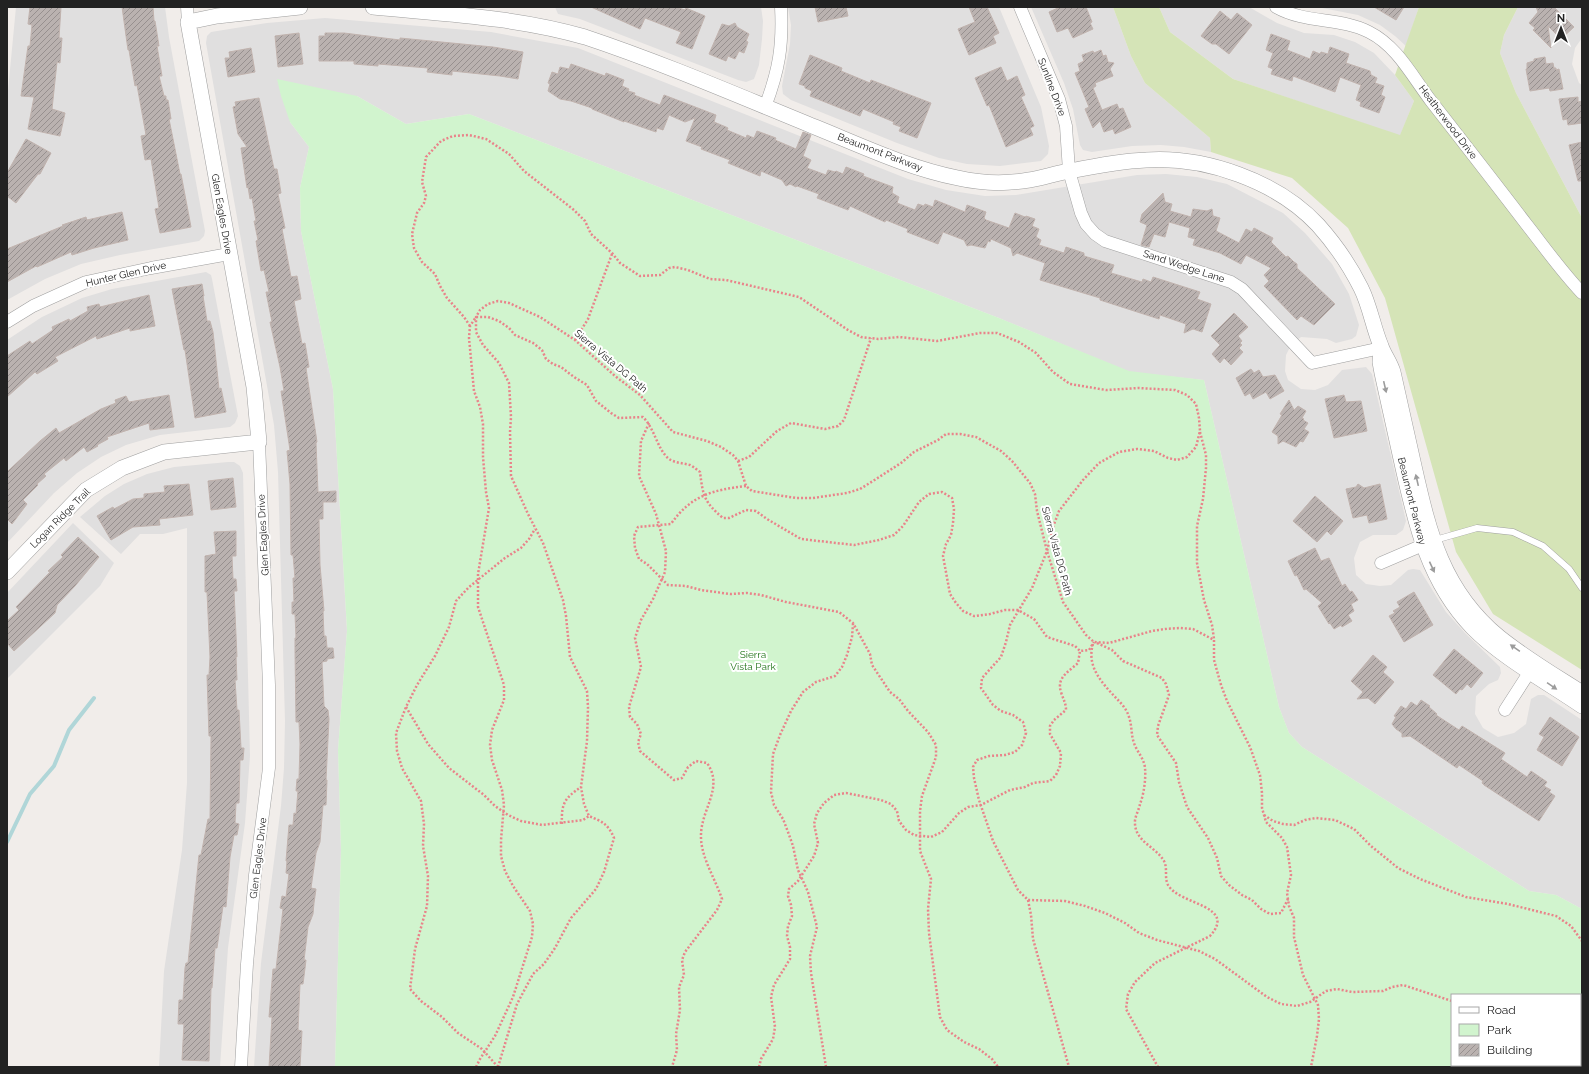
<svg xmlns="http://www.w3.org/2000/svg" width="1589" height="1074" font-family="Raleway,sans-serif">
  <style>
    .residential { fill: #e0dfdf }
    .grass { fill: #d5e4b7 }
    .park { fill: #d1f4ce; fill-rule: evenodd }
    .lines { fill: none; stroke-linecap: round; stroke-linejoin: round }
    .stream { stroke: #b0d6d8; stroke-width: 4 }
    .building { fill: url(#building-hatch); stroke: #c1b3ae }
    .service-casing { stroke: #9f9f9f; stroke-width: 7 }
    .minor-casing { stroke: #9f9f9f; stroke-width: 13 }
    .tertiary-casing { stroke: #9f9f9f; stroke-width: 16 }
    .path { stroke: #e9838a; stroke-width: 2.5; stroke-dasharray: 2 2; stroke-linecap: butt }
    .service { stroke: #fff; stroke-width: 6 }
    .minor { stroke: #fff; stroke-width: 12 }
    .tertiary { stroke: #fff; stroke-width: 15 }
    .oneway { fill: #9c9c9c }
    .labels { text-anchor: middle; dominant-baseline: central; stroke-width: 4; stroke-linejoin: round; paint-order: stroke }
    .street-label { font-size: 10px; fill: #222; stroke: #fff }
    .park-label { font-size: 10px; fill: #23751b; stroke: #fff }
  </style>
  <defs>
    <pattern id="building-hatch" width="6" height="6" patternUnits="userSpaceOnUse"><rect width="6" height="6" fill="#bab2b0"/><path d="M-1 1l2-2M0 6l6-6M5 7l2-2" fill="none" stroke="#97908f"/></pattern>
  </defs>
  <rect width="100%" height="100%" fill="#f1edea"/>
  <!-- residential -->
  <g class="residential">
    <path d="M16,7h149l4,30 36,194 -1,5 -5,5 -79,14 -39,9 -36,15 -38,21v-199z"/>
    <path d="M555,7h206l2,14 -1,18 -3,26 -5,14 -8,3 -8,-2 -158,-61 -22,-5z"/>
    <path d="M788,7h211l42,100 8,39 -1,8 -7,7 -41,5 -33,-2 -28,-6 -42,-15 -106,-43 -8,-6 -1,-8 8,-42 1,-19z"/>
    <path d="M1031,7h82l18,49 14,27 65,55 1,14 -27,-5 -23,-2 -29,1 -40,6 -9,-2 -3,-5 -7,-36 -9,-26z"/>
    <path d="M1159,7h90l28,16 27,10 30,2 21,7 19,11 21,22 19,26 -14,35 -167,-57 -63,-47z"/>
    <path d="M1317,7h102l-13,39 -11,-10 -15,-11 -22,-10z"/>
    <path d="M1518,7h64v31l-7,10 -3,16 7,19 3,2v133l-66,-125 -16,-40 4,-18z"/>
    <path d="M325,18l166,14 87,16 330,131 38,11 39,6 31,-1 121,-20 29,-1 31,3 30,7 56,29 22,20 27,31 17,30 10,31 -3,11 -4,3 -16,4 -9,-4 -26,-2 -10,8 -5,10 -1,16 3,9 13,9 14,1 13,-5 14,-15 24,-3 6,7 34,147 -3,9 -7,5h-23l-13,7 -6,16 2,17 10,9 14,2 11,-1 17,-15 5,-1 7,1 26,42 19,21 35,34 1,6 -3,7 -9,4 -13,12 -1,18 8,14 15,9 16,-4 12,-9 5,-25 7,-4h6l38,25v189l-26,-14 -27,-4 -227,-144 -13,-14 -10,-26 -75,-327 -75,-8 -130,-54 -530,-204 -63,10 -49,-28 -67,26 19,25 -9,41 1,43 32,158 14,242 -9,119 3,100 -6,217h-81l7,-104 20,-157 3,-38 1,-47 -7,-249 -4,-47 -68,-382 1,-7 4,-4 56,-9z"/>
    <path d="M206,272l5,3 1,4 26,137 -3,7 -5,4 -70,8 -34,10 -25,12 -24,16 -23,20 -47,50v-203l35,-23 40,-19 30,-9z"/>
    <path d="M228,462h6l6,4 3,7 7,283 -5,67 -17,125 -8,119h-61l5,-96 18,-121 5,-67v-255l-24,6h-23l-19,20 -41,-37 25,-21 19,-12 23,-10 27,-7z"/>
    <path d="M73,523l41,40 -14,23 -93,93v-86z"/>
  </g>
  <!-- grass -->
  <path class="grass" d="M1113,7h46l11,25 63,47 167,56 14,-34 -19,-26 24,-68h99l-14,28 -4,18 16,40 66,125v452l-89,-56 -37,-62 -71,-254 -37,-70 -56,-50 -81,-26 -1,-14 -65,-55 -14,-27z"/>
  <!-- park -->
  <path class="park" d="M277,79l80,17 49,28 63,-10 530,204 130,53 75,9 75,327 10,26 13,14 227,144 27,4 26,14v158h-1247l6,-217 -3,-100 9,-120 -14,-241 -32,-158 -1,-43 9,-41 -19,-25 -9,-26zM1452,995h128v70h-128z"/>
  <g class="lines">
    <!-- stream -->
    <path class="stream" d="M7,842l23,-48 24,-28 15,-36 25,-32"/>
  </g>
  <!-- building -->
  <g class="building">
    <path d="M30,7h31l-2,31h3l-2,25 -3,-1 -5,47 13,4 -5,23 -32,-7 6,-32 -13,-1 7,-50h2l2,-21 -4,-1z"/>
    <path d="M122,7h31l1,14h1l4,25h-2l5,30h-3l5,20h2v4h2l3,19h-2l11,55h1l10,53 -31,6 -5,-24 4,-1 -8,-49 -6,1 -4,-24 5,-1 -9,-50 -2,1 -6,-36h-1z"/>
    <path d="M591,7h85l9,3 1,-2 19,8 -13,33 -16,-6 5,-11 -36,-14 -5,11z"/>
    <path d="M815,7h31l2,9 -30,6z"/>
    <path d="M969,7h18l12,26 -6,3 3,7 -27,12 -11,-26 17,-7z"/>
    <path d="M1060,7h26l6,15 -2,1 3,6 -20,9 -5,-10 -11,4 -8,-20z"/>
    <path d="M1374,7h30l-8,13z"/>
    <path d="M1536,7h18l20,20 -13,12 -13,-13 3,22 -18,-18 2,-2 -6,-5 9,-11z"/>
    <path d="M1220,11l11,9 6,-7 15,12 -23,29 -13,-10h-4l-11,-8z"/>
    <path d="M735,23l2,4 12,7 -3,7 2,1 -4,11 -5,-2 -4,8 -7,-3 -2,5 -17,-7 13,-30 7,2z"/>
    <path d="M299,33l4,31 -25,3 -3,-31z"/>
    <path d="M325,33h19l56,7v-2l93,9 30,5 -5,27 -18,-3 -48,-5v4l-25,-3 1,-4 -50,-4v2l-24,-2v-3h-35v-25h6z"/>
    <path d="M1271,34l19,7 -3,9 23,9 3,-8 7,3 1,-2 7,2 2,-7 19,7 -3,9 24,8 1,4 6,3 -2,5 9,3 -3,9 4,2 -6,16 -19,-7 1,-4 -5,-2 5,-15 -21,-8 -5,15 -42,-16 -1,5 -21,-7 2,-5 -5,-2 5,-14 -7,-3z"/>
    <path d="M251,48l4,24 -27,5 -3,-19h5l-1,-6z"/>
    <path d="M1101,50l2,6 3,-1 2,7 6,1 -4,6 3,7 -18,7 1,3 -3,2 9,22 15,-6 2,5 4,-1 8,19 -16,7 -2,-5 -9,3 -4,-11 -7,7 -8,-19 4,-2 -14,-34 5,-2 -2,-7 6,-3 -2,-6 11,-4 1,2z"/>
    <path d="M810,55l32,13 -1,3 29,12 1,-3 60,23 -14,35 -18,-7 2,-4 -8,-3 1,-2 -31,-13 -3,7 -50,-20 2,-5 -7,-3v-2l-6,-2z"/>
    <path d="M1545,57l1,7 7,-1 1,5h2v2l3,-1 4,20 -13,2 -1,-3 -19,3 -4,-22h1v-6l7,-2v-2z"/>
    <path d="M571,64l34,12 1,-3 18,7 -2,6 7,3 -1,2 7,2 -1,2 26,10 4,-10 52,20 -2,7 12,5 2,1 -1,2 19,8 1,-3 7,3 3,-7 19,7 -1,2 21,9 7,-17 8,3 -8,21 8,4 -4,8 19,7 2,-5 7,2 1,-1 7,3 3,-7 18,7 -1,2 30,11 -1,6 7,4 -2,6 18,7 3,-6 6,2 1,-2 8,3 2,-7 30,12 2,-7 19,7 -2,6 2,2 23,8 6,-15 10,4 1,-1 9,3 -3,7 7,3 -3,8 5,3 -2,5 25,8 2,-6 18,6v3l30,9 -3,8 31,9 1,-3 8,3 2,-5 47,15 -3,7 14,5 -9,28 -9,-3 -9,4 2,-9 -26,-9 -1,4 -59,-19v-2l-60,-18 5,-17 -28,-10 -4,3 -2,-8 -20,-9 -1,3 -2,-1 -3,7 -14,-3 -4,1 -3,-6 -21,-8 -5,12 -31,-12 1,-3 -22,-9 -1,2 -35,-16 -2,4 -31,-12 2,-4 -22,-8 -1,1 -6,-3 -4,2 -4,-6 -21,-9 -1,5 -32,-13 2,-3 -29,-11 1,-2 -16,-6 9,-23 -10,4 -16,-7 -6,15 -6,-2 -1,4 -32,-11v1l-32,-13v-1l-21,-7 -11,-2 -12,-8 2,-7 -2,-1 4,-11 6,2 2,-7 9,2z"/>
    <path d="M1001,67l6,14 10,-5 8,19 -4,2 13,29 -4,2 3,7 -27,12 -17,-42 -2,1 -12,-28z"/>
    <path d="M1578,97v5l4,-1v22l-14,2 -1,-6 -4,1 -4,-21z"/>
    <path d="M259,98l15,71h3l4,24 -3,1 7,34 -3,1 9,48 6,-1 4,23 -7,2 8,43 3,-1 4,24 -3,1 11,74 -1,1 2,49 18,-1v11h-13v17h-4l1,46 4,46h-1l1,25h2l1,12h6l1,10 -7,1v2l-5,1 2,44 4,4 1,9 -3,61h1l-1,25h-3l-3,37 -4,11 -5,35 5,1 -2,14 -1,11 -5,13 -4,33h2l-3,24h-3l-2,46 4,1 -2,36h-31l3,-50h-3l4,-48h3l7,-60 -3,-1 2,-12 4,1 3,-23 -3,-1 1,-12h-1l3,-36h4l1,-12 2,1 2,-23h-2l1,-12h2l1,-35 -1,-22h-3l-1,-73v-11h1l-1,-24h-3v-12h2l-1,-24h2l-2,-23h-2l-1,-71 -3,-33 3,-1 -9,-59h3l-4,-24 -10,-45h2l-6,-30h3l-5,-22 -3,1 -5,-30 2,-1 -4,-19h2l-4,-23 -2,1 -2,-12 -1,1 -6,-40 6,-1 -9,-13 -5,-27 3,-1 -1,-4z"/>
    <path d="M26,139l25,14 -11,21h-2l-22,29 -9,-7v-23z"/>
    <path d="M1582,142v39h-4l-9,-36z"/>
    <path d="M1163,193l2,9 7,2 -2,7 21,6 2,-8 14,2 5,-2 1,7 7,2 -4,13 23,12 7,-14 6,3 2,-4 19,10 -2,4 15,15 2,-1 6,6 3,2v4l38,36 -21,21 -13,-9 -4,4 -33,-34 5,-5 -5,-6 7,-7 -25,-13 -5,9 -21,-11 -27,-8 2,-6 -7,-2 2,-9 -21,-6 -4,15 -11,-3 -5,13 -8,-2 6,-20 -7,-3 2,-8z"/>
    <path d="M122,212l6,28 -34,8 -22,7 -1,-3 -34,15 -1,-1 -29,16v-33l56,-23 -1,-1 24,-8 1,3z"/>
    <path d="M202,284l2,12h-1l4,25h3l3,11 6,57 2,-1 5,24 -31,6 -10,-68h-1l-12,-61z"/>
    <path d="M149,295l6,31 -25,5v-3l-33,11 -1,-3 -41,21 3,4 -21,13 -2,-2 -28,25v-41l23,-15 2,3 21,-14 -1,-3 17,-8 1,2 18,-10 -1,-4 12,-3 1,3z"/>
    <path d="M1234,313l14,14 -10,9 4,5 -2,2 2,2 -3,3 4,4 -12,13 -7,-7 -4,5 -8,-9 8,-9 -9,-9z"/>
    <path d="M1251,369l3,4 5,-3 4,7 12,-2 9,16 -14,8 -4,-7 -13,7 -3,-6 -5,3 -9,-18z"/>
    <path d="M169,395l5,32 -24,3 -1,-7 -42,14 1,2 -11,6 1,1 -11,6 -3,-5 -18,14 -2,-3 -20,16 2,2 -9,8 1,1 -15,15 4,4 -15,20 -5,-5v-47l33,-31 16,-13 3,5 42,-24 15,-6 -1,-3 11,-4 3,6z"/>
    <path d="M1344,395l2,7 15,-1 6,30 -33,7 -9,-39z"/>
    <path d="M1289,400l5,10 4,-4 8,5 -4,7 2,1 -1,1 5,3 -4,6 5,3 -6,10 -3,-1 -4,6 -13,-6 -5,3v-8l-6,-4 10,-17 -2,-1z"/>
    <path d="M233,478l3,29 -25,3 -3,-29z"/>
    <path d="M189,484l4,31 -34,4 1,6 -27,2 -22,13 -14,-24 16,-9 1,2 19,-10 11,-1v-4l21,-2 -1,-6z"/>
    <path d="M1358,484l6,4 16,-4 7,35 -18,4 -2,-8 -14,3 -7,-29 10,-2z"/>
    <path d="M1315,496l28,25 -12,14 -4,-4 -10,11 -24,-21z"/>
    <path d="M236,531v25h-4l1,23h3l1,12h-3l3,66h-1l1,23h-2l2,30h2l2,38h3l-1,12h-3l-1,43h-3l-1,20 4,1 -2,11h-3l-4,22 -4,50 -3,-1 -6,42h-2l-3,40h-1l-2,73 -27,-1 2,-36h-6l1,-24h4l2,-32 1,-5h2l11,-108h2l7,-36h2l1,-83h-2l-2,-61h2l1,-18 -3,-65h-2v-36l11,-2 -2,-22z"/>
    <path d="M78,537l21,20 -24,29 -18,19 -2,8 -41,38 -7,-8v-22l12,-11 -3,-3 34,-35 -2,-1 15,-14 -2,-2z"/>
    <path d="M1315,548l6,13 8,-3 13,28 3,-2 5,8 2,-1 6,9 -7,4 3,7 -6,4 4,6 -10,6 -1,-2 -7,4 -4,-6 -1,1 -11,-18 4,-3 -16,-14 -2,1 -7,-15 -2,1 -1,-2 -6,-13z"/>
    <path d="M1414,592l19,33 -29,17 -15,-26 6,-3 -2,-2 7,-4 -3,-5z"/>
    <path d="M1454,649l29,24 -12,15 -4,-4 -5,6 -2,-1 -4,5 -23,-19z"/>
    <path d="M1373,655l14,12 -4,5 11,10 -19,22 -7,-6 -11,1 6,-7 -12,-11z"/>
    <path d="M1421,700l9,6 -1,1 8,7 -1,1 23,15 3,-4 43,27 -4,6 26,18 4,-6 16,11 -3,4 7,4 -2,2 6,4 -16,25 -55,-36 -2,-2 1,-2 -24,-16 -2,3 -47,-32 -8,1v-4l-6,-4 -4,-5 4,-7 -2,-1 7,-10 5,3 5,-7 6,4z"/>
    <path d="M1550,717l29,20 -17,29 -25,-16 7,-13 -5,-3z"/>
  </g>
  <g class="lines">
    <defs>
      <path id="service" d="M1435,540l42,-12 36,4 30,14 26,23 13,19"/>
      <g id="minor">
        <path d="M187,7l1,15"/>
        <path d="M1020,7l39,92 7,27 3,45 12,42 5,11 9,10 10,7 126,41 11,7 70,74 69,-15"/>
        <path d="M1276,7c30,17 64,10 93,25 28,14 43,44 62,69 32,41 64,82 96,124 18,23 35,47 55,68"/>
        <path d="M765,107c14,-37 18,-61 16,-100"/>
        <path d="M7,322l26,-16 53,-24 65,-14 78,-14"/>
        <path d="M1381,563l49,-21"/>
        <path d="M1505,710l29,-45"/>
        <path d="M241,1067l6,-103 8,-89 14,-107v-83l-10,-243"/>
      </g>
      <g id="tertiary">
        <path d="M373,7c71,7 143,10 212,30 78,26 154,59 230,90 47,19 93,41 143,51 22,5 48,6 71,2 14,-2 27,-7 41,-9 25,-5 51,-10 76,-11 59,-4 131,21 172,65 17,19 32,41 43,63 9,18 12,39 20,58 3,9 9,16 12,26 7,31 14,63 21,94 15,67 29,125 85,171 26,21 55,38 83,56"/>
        <path d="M1381,349l-1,13 2,11c7,32 14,63 21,95 13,58 26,114 69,159 29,30 75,55 110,79"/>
        <path d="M7,572l79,-82 36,-22 42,-16 95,-10 -5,-55 -66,-365 29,-6 83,-9"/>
      </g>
    </defs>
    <!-- service casing -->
    <use href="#service" class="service-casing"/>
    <!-- minor casing -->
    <use href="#minor" class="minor-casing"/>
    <!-- tertiary casing -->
    <use href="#tertiary" class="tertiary-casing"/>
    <!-- path -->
    <g class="path">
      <path d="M470,326l-6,-9 -17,-19 -7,-12 -5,-12 -13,-12 -8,-14 -2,-14 5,-21 7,-10 2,-7 -4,-14 4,-25 15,-16 12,-5 16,-1 17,4 23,15 15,17 50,39 11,11 6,13 21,19 8,10 20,13 20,-1 9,-7 6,-1 13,3 22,9 16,1 73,17 49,33 13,7 17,2 21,-2 38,4 43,-8h17l22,9 17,11 17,19 17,12 36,6 32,-2 37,2 12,5 9,9 3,14 1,13 -4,16 -9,10 -10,3 -9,-2 -14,-7 -17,-2 -18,3 -20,11 -16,17 -24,31 -6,16 -6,24 -15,37 -22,37 -4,17 -5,15 -19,21 -1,10 12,17 8,6 12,4 10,7 3,11 -4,12 -7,7 -10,3 -16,1 -12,4 -4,7 1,11 5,22 14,41 25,49 10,10 37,1 20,5 20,7 20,10 14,10 18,7 42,11 16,8 52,38 14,7 16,2 13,-4 16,-11 11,-2 15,3 31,-1 9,-4 11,-2 49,16"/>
      <path d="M575,340l13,-21 24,-65"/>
      <path d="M649,423l-8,18 -2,35 17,38 10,37 -1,21 -12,27 -12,21 -6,18 6,29 -12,40 1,10 7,7 4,10 -3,8 2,9 34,29 8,-2 6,-11 8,-6 11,2c17,24 -5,45 -6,71 -1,22 14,44 21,65l-5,11 -32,42 -3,8 2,15 -5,12 1,23 -4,24 1,16 -5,17"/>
      <path d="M1200,432l6,23v13l-3,31 -6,27v37l7,37 8,25 2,14"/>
      <path d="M738,461l11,-4 28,-26 14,-8 34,6 13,-3 6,-6 27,-82"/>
      <path d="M746,486c-33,4 -55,9 -75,38l-33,3 -4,9 1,12 4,11 8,5 21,21 18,1 15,4 29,4 17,-1 14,2 25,7 53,10 14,11 17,31 2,11 18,27 9,7 9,12 20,21 8,13v12l-14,39 -2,15v40l11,28 -3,30 1,24 11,84 7,13 17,12 15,7 13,10 6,8"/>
      <path d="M1097,643l15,7 11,11 39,17 4,6 3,11 -11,31 -1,9 19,28 3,19 8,25 21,31 9,20 4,18 8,9 13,10 10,5 9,9 9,5 11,-1 7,-14"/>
      <path d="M1093,644c-7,23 10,40 24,55 5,5 10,11 12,18 3,8 2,18 5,26 3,9 10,15 11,25 1,10 -1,26 -5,36 -1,6 -6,14 -5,20 1,18 21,23 29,37 4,8 0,16 4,24 11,20 70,20 42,51l-55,27 -20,19 -7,12 -2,15 32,58"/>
      <path d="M406,707l22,37 21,24 35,27 11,11 13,9 13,6 21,4 41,-5 6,-4"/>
      <path d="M1264,815l9,6 10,3 11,1 11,-5 11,-2 19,2 19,9 17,17 27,22 22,11 46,18 42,7 48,12 15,10 11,15"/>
      <path d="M562,824c-1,-21 3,-26 19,-37"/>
      <path d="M1028,900l3,15 2,24 36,128"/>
      <path d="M1580,1027l2,-1"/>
      <path d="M476,1067l4,-8 15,-23 18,-39 19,-60 1,-13 -3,-13 -17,-25 -8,-15 -4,-15v-16l3,-35 -2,-15 -10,-30 -2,-15 2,-15 12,-30v-15l-26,-78v-33l11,-66 -3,-16 -3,-35v-33l-3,-17 -6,-16 -5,-53 1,-12 6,-9h12l11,4 10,7 6,7 18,8 9,7 4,9 7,5 8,3 13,10 13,8 9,16 15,12 8,5 24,-1c12,12 14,32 26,42 6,4 14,4 21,6 4,2 7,5 10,7 3,24 4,30 23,46h6l17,-8 10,1 11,8 34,20 53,6 25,-5 15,-5 9,-9 16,-24 10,-8 13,-2 10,6 2,11 -1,14 -2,12 -5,9 -3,12 7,38 6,9 7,8 11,5 16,-2 15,-4h13l16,9 13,18 28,9 5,5 9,-1 5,-8"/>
      <path d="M498,1067l19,-63 16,-30 11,-10 11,-16 16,-30 25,-29 8,-17 10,-34c-6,-14 -11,-16 -25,-22l-5,-12 -3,-17 6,-46 1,-34 -1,-16 -17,-34 -4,-41 -3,-16 -20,-57 -15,-29 -17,-38 -1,-44 1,-15 -2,-34 -10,-20 -16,-18 -7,-13v-15l4,-7 8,-6 10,-3 11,2 31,14 35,23 40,36 25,19 33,37 34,9 14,6 12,8 5,6 8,25 6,5 44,7h17l34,-5 13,-4 13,-8 28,-18 13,-11 24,-12 8,-6h14l16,3 25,14 11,10 18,22 5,11 2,17 10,40 16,51 23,33 8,7 15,1 43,-12 13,-2 15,-1 13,1 21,11v20l7,25 6,16 23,46 10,28 2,18v15l4,14 16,16 5,9 4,28 -4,18 2,13 5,12v19l9,38 15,30 1,14 -2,17 -6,31"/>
      <path d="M498,1067l-16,-18 -24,-16 -16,-16 -21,-16 -11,-12 5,-40 12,-43 1,-30 -5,-30 1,-22 -3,-23 -19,-33 -5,-17 -1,-18 10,-26 11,-22 18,-29 14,-29 7,-26 13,-14 36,-29 16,-10 8,-9 6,-10"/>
      <path d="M759,1067l2,-8 12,-20 2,-12 -4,-30 3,-12 16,-26v-12l-3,-11 1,-10 4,-10 -1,-11 -3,-9 1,-7 9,-8 16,-25 4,-13 -4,-19 3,-11 7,-10 10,-8 12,-2 35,7 10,4 6,7 2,10 7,9 8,5 17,2 11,-5 17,-19 9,-6 13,-2 29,-15 15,-3 8,-4 17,-2 6,-6 4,-9 1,-13 -11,-19v-8l4,-6 12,-10c0,-7 -3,-11 -5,-18 -5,-15 9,-21 17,-29l2,-12"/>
      <path d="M826,1067l-15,-94 -1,-17 7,-29 -9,-35 -10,-22 -5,-24 -5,-14 -5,-13 -9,-14 -3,-13 2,-38 7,-19 11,-24 12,-19 13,-10 19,-6 7,-9 5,-12 5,-18 1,-13"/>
    </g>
    <!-- service -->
    <use href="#service" class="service"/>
    <!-- minor -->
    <use href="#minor" class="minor"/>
    <!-- tertiary -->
    <use href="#tertiary" class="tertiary"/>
  </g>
  <!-- one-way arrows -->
  <defs><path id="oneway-solid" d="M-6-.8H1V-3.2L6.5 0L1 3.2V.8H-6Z"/></defs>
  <g class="oneway">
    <use href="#oneway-solid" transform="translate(1385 387) rotate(77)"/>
    <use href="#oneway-solid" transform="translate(1417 480) rotate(-103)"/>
    <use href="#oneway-solid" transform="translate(1432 567) rotate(65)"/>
    <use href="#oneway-solid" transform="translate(1515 648) rotate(-145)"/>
    <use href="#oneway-solid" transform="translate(1552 686) rotate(34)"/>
  </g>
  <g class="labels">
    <!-- street labels -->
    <g class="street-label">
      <text transform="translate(1052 87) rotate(69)">Sunline Drive</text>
      <text transform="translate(1448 122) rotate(53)">Heatherwood Drive</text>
      <text transform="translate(880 152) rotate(21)">Beaumont Parkway</text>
      <text transform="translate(222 214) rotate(80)">Glen Eagles Drive</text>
      <text transform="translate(1184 266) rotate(18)">Sand Wedge Lane</text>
      <text transform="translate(126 274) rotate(-13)">Hunter Glen Drive</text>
      <text transform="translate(611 361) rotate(40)">Sierra Vista DG Path</text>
      <text transform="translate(1412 501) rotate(76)">Beaumont Parkway</text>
      <text transform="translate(60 518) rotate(-45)">Logan Ridge Trail</text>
      <text transform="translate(263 535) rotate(-93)">Glen Eagles Drive</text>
      <text transform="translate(1057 551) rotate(75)">Sierra Vista DG Path</text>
      <text transform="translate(258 858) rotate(-83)">Glen Eagles Drive</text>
    </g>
    <!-- park labels -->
    <g class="park-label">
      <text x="753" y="654">Sierra<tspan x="753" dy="12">Vista Park</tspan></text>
    </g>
  </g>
  <!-- border -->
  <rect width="1589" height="1074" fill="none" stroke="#222222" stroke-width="16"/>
  <!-- legend -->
  <rect x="1451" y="994" width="130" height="72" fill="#ffffff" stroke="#a7a7a7"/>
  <rect x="1459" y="1007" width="20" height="6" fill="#ffffff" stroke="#a7a7a7"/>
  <text x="1487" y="1014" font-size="12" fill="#222222">Road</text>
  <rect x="1459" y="1024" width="20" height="12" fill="#d1f4ce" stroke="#a7a7a7"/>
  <text x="1487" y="1034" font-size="12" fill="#222222">Park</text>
  <rect x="1459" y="1044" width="20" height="12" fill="url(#building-hatch)" stroke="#a7a7a7"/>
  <text x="1487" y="1054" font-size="12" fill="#222222">Building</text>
  <!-- north arrow -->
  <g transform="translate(1561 28)" stroke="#ffffff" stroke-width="3" paint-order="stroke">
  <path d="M0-3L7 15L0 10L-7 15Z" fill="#222222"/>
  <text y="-6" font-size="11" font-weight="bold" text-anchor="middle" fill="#222222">N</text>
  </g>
</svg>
